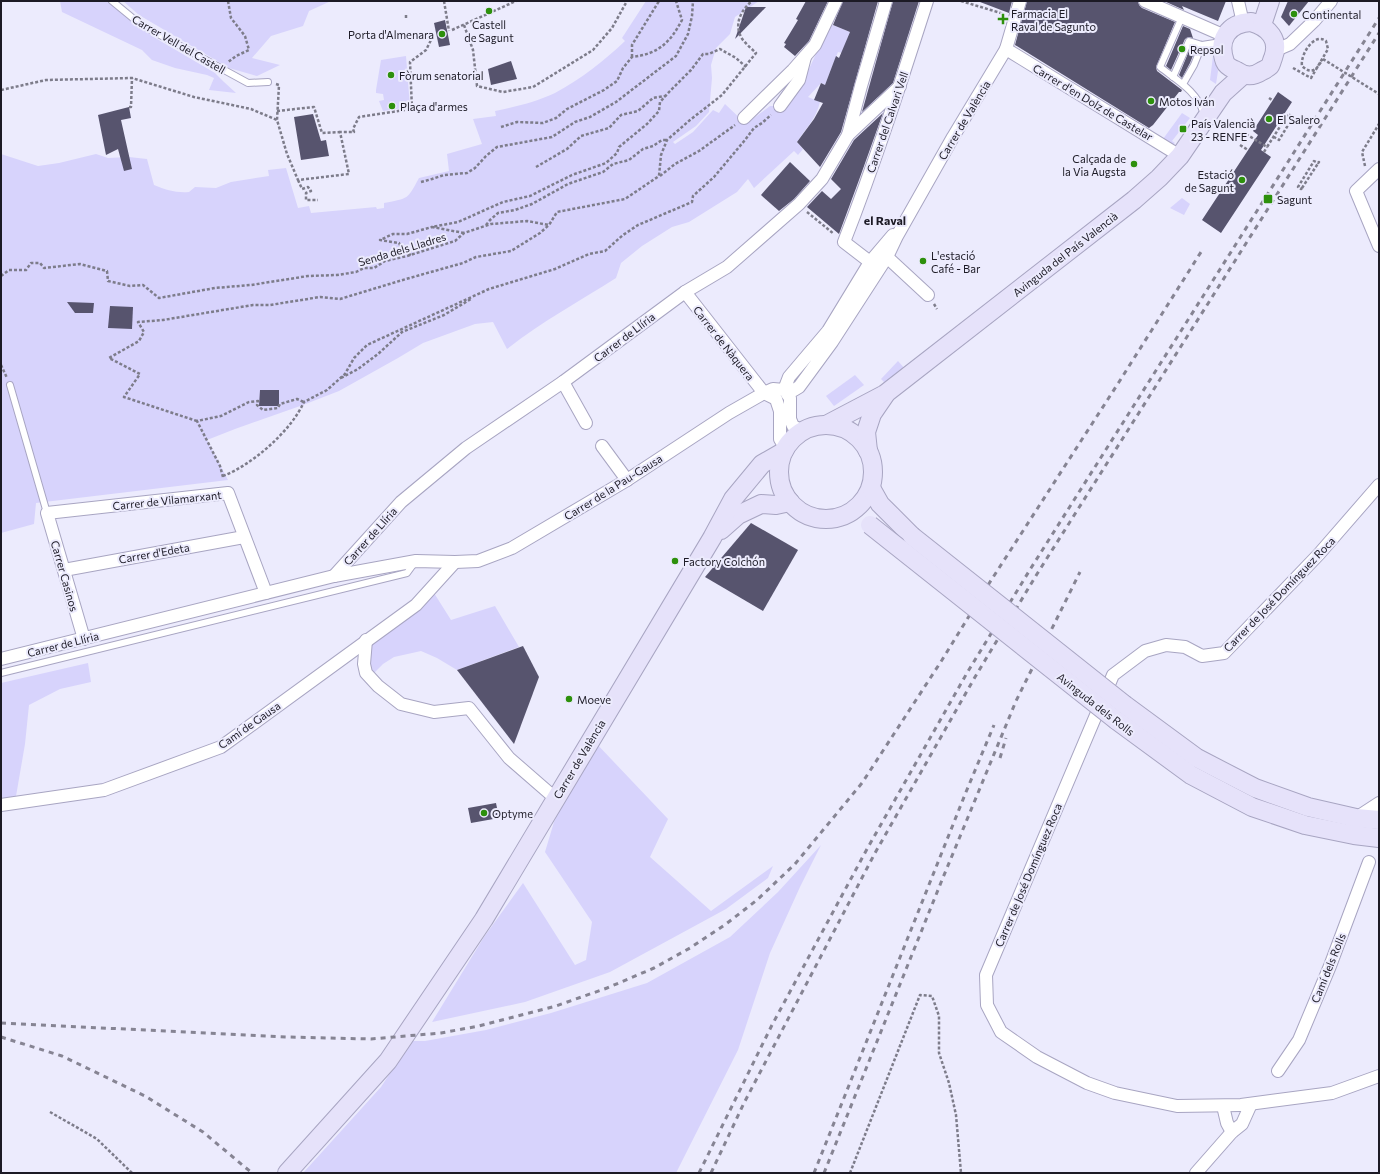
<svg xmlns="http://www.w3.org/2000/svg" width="1380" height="1174" font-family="Commissioner,sans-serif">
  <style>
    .green { fill: #d7d3fc }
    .building { fill: #57546e }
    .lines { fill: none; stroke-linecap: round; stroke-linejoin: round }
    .lane-casing { stroke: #a8a5c2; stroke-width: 8 }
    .street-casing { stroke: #a8a5c2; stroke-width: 14 }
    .secondary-casing { stroke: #a8a5c2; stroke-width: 20 }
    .path { stroke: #7d7c8a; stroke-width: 2.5; stroke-dasharray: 3 2; stroke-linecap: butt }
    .lane { stroke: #fff; stroke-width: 6 }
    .street { stroke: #fff; stroke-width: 12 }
    .secondary { stroke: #e6e2fa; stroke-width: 18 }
    .rail { stroke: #868493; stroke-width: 3; stroke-dasharray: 5 5; stroke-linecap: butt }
    .secondary-bridge-casing { stroke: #a8a5c2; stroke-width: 20; stroke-linecap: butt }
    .path-bridge { stroke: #7d7c8a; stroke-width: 2.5; stroke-dasharray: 3 2; stroke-linecap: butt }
    .secondary-bridge { stroke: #e6e2fa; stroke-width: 18 }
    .poi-dot { fill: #2d900c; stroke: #ecebfd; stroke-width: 1.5 }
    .labels { text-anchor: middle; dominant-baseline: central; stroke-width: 4; stroke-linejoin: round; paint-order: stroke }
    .poi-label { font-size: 11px; fill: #1c1a25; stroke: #ecebfd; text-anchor: start }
    .street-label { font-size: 11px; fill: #1c1a25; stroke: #ecebfd }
    .neighbourhood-label { font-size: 12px; font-weight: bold; fill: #1c1a25; stroke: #ecebfd }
  </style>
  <rect width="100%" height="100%" fill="#ecebfd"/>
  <!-- green -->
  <g class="green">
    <path d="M60,1h47l45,35 63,37 9,9 12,11 -27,-3 5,-12 -7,-3 -32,-7 -23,-8 -10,-10 -80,-38z"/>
    <path d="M123,1h208l-22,10 -6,15 -32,10 -19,22 28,7 -23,11 -28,-8 -90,-53z"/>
    <path d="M646,1h113l-24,16 -5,17 -14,14 -5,17 1,13 -3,34 -13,14 -23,16 2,2 18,-12 20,-22 6,3 6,-9 21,20 24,-18h13l18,-20 29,-62 20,8 -8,21 -4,-1 -13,33 -4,-2 -13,14 12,5c-4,17 -14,26 -23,40l6,7 -5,6 -4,-4 -40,37 -6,-9 -11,13 -48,30 -17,5 -30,19 -21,17 -5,15c-36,23 -75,44 -109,71l-14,-27 -18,2 -52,19 -25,15 -59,33 -36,14 -68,24 -28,11 21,40 -192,23 -2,21 -33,9v-379l37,12 21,-3 37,-9 12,4 21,-1 18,2 7,26c12,5 22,8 35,7l6,-5 21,1 15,-6 38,-6 -1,-6 18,-2 12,40 11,-2 2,7 65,-6 1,2 7,-1v-5c25,-5 23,-3 35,-25l30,-7 -2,-17 35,-10 -9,-25 23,-3 -1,-5c20,-4 41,-9 60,-18 26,-14 49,-32 70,-52l-3,-3z"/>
    <path d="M406,56l4,51 -27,4 -4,-10 5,-1 -1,-6 -7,-1v-3l5,-30z"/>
    <path d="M1213,56l5,15 -2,13 -6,-4z"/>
    <path d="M1182,113l8,5 -18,23 3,2 -3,2 -9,-6z"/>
    <path d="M1182,198l8,6 -6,11 -14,-7z"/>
    <path d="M898,361l7,8 -19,15 -5,-5z"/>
    <path d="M855,375l9,10 -30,21 -8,-10z"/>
    <path d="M434,593l17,27 44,-14 24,41 -62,23 -20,-12 -16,-7 -27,6 -11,7 -13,13 -4,-37z"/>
    <path d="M88,663l3,19 -31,7 -31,16 -4,39 -10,58 -14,3v-122z"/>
    <path d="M594,741l74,78 -18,38 61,54 62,-45 -5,12 -42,31 -116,63 -85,30 -93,20 52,-85 39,-54 52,82 11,-5 6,-38 -47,-70 9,-30z"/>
    <path d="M821,845l-21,42 -30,66 -32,97 -62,123h-373l78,-86 30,-46h14l61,-11 65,-17 96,-30 83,-46 48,-45z"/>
  </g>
  <!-- building -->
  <g class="building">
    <path d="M806,1h22l-19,40 -14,15 -11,-9 2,-3 -2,-1 14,-23 -2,-1z"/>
    <path d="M843,1h35l-37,131 -21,35 -23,-25 17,-23 9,-16 -9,-3 7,-17 4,2 11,-29 3,2 11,-26 -17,-7z"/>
    <path d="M893,1h26l-26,82 -31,29z"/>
    <path d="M980,1h32l-3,12 -29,-11z"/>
    <path d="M1027,1h111l1,4 3,3 33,14 -19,45 1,4 25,19 -1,2h-2l-26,33 -4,3 -134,-83z"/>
    <path d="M1164,1h62l-8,20 -36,-15 2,4z"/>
    <path d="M1288,1h21l-20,25 -8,-9z"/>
    <path d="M746,7h20l-31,32z"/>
    <path d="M445,20l5,25 -11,2 -5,-24z"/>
    <path d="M1183,26l7,3 3,9 -4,-1 -4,2 -14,31 -5,-4z"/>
    <path d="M1191,46l5,2 -6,15 -8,15 -3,-3z"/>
    <path d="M511,61l6,18 -26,6 -3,-16z"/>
    <path d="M1278,92l14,10 -31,48 10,7 -50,76 -19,-13 56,-85 -5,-4z"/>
    <path d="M129,107l2,11 -10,2 11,49 -8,2 -6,-22 -12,6 -8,-40z"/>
    <path d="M883,113l-24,67 -20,54 -32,-27 15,-16 9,8 10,-10 -10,-10 23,-39z"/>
    <path d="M313,114l8,27 5,-1 3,16 -28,4 -7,-43z"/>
    <path d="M790,162l20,19 -16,18 -15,12 -18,-16z"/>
    <path d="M67,302l27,1 -1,10h-18z"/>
    <path d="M110,306l23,1 -1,22 -24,-1z"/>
    <path d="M260,390h19v16h-20z"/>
    <path d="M751,523l47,27 -35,61 -58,-34z"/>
    <path d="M523,646l16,31 -25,67 -57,-74z"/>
    <path d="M496,803l3,15 -28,5 -3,-15z"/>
  </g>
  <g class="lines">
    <defs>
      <g id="lane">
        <path d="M112,1l28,23 108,59 20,-1"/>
        <path d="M1182,17l-22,50c18,14 37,24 44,47"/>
        <path d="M1173,77l16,-36 13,4 19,-3"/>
        <path d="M1183,84l11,-19 8,-20"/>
        <path d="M10,385l37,128"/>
        <path d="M1,673l406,-100 8,-11"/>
      </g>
      <g id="street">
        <path d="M1145,1l80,35"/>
        <path d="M1238,1l5,22"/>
        <path d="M1006,49l174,107"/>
        <path d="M1276,50l14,-6 24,-23 17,-20"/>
        <path d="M780,106l19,-26 6,-23"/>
        <path d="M744,118l49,-48 22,-25 21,-44"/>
        <path d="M848,135l13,-49 25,-85"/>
        <path d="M1379,169l-23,22 23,55"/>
        <path d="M897,236l-4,-1 -23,27 -42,69 -39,46 -5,13h10l5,-3 33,-45 55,-85 10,-21 56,-99 53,-88 14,-48"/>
        <path d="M887,257l41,38"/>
        <path d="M870,262l-26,-20c31,-79 57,-160 83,-241"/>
        <path d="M685,292l79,101 12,6 4,12v28l5,8"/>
        <path d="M563,382l23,41"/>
        <path d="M602,446l25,34"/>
        <path d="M1379,485l-60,69 -95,99 -22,3 -17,-9 -19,-2 -21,6 -32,24 -127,300 1,30 14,27 36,25 50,26 28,10 62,13 64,-1 91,-12 47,-17"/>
        <path d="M64,570l180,-33"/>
        <path d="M334,576l67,-74 65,-54 97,-66 122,-90 42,-25 72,-63 23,-25 26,-44 52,-49"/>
        <path d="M84,639l-37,-126 181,-20 38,100"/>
        <path d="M366,640l-2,24 2,9 12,13 23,18 33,8 35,-4 40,50 46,40"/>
        <path d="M1,659l333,-83 82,-15 39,1 23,-1 34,-13 115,-68 102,-67 35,-20 9,-4 11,1 6,8v21l3,7 10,5"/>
        <path d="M1,805l103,-15 117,-43 195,-142 39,-43"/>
        <path d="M1356,818l23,-15"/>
        <path d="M1278,1071l21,-31 31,-74 39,-104"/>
        <path d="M1223,1106l4,17 5,9"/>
        <path d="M1196,1173l36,-41 10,-8 9,-20"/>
      </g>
      <g id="secondary">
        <path d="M1251,22c18,5 29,18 22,36 -1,2 -2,7 -3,8 -2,2 -6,4 -8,5 -9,6 -16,6 -25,0 -4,-2 -10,-4 -12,-9 -8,-22 3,-39 26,-40z"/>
        <path d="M1262,25l8,-24"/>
        <path d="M826,425l59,-31 249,-194 25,-22 21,-22 43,-63 20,-18"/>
        <circle cx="826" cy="472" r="47"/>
        <path d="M868,451l-2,-19 6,-18 13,-19"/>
        <path d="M871,488l9,16 32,32"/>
        <path d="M721,530l17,-15 23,-11 15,1 14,-3"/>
        <path d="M1125,705l72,53 58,30 53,19 48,11 23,2"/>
        <path d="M1116,720l75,55 61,32 53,18 49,10 25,3"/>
        <path d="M287,1173l101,-112 96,-142 228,-381 21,-39 29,-35 21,-12"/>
      </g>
    </defs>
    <!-- lane casing -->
    <use href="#lane" class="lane-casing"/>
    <!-- street casing -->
    <use href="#street" class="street-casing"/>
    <!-- secondary casing -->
    <use href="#secondary" class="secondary-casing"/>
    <!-- path -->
    <g class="path">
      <path d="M228,1l3,17 14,18 4,14 -13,6 -8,6"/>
      <path d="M444,1l5,30"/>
      <path d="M961,1l43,13"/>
      <path d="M406,15v5"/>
      <path d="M464,25l9,25 4,36 26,6 30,-5 60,-37 19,-22 15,-27"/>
      <path d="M452,30l64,-29"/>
      <path d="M632,57v-12l27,-44"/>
      <path d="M1293,68l18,10 17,-29 -2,-8c-12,-9 -26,14 -24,25 11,10 15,2 21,-7"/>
      <path d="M276,84l3,1 -2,35 10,34 11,26 51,-6 -9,-42h14l-1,-3 6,-12 53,-8 -2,-47 16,-12 8,-16"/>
      <path d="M1,90l45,-10 86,-2 62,19 57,12 26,11"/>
      <path d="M1269,98l3,2"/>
      <path d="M129,107h2l1,-29"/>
      <path d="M277,111l37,-4 8,26 18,-1"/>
      <path d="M501,127l16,-5 26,1 13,-5 11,-9 37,-19 13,-9 6,-13 9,-11c26,-3 38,-14 50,-37l-6,-19"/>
      <path d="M1246,134l21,13 21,-33 5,3 -14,23 -5,-3"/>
      <path d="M1240,145l8,5"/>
      <path d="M1264,152l3,-5"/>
      <path d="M1365,166l-3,-14 17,-28"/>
      <path d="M536,167l31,-18 14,-13 28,-8 12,-13 17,-4 15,-13 12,-2"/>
      <path d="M660,176l15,-12 24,-13 36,-26"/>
      <path d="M298,180l4,9 6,-2 3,4 -5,2v7h12"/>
      <path d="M421,182l11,-3 12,-4 23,-2 8,-5 11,-12 11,-9 55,-10 23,-15 15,-5 26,-15 60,-46 12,-22 4,-18 1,-15"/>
      <path d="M1302,188l15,-23 2,-3 -1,1 -4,-2 -16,26 3,2 1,-1"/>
      <path d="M807,212l27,22"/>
      <path d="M486,225l4,-5 8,-7 17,-3 17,-6 36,-20 35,-12 10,-8 16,-4 14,-11 10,-3 9,-6h5"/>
      <path d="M464,233l-32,-6 26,-5 45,-20 27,-6 42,-21 34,-12 11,-10 2,-6 28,-23 12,-13 1,-9 10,-11 21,-21 12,-16h6l11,-5 16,9 10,9"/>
      <path d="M411,255l-8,-4 -4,-8 -19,-3 13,-6h14l25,-7"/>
      <path d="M1,276l8,-6h17l5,-7h9l4,5 36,-4 27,7 1,10 22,5 13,-1 16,13 56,-10 36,-3 57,-9 29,-1 19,-3 8,-4h10l11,-7 22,-5 48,-15 9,-8 27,-9 36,-3 22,4 8,-13 68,-13 34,-23 2,-21 6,-15 23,-20 32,-25 34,-42c-4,-4 -9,-8 -13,-13 -10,-14 -3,-29 9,-39"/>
      <path d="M934,304l3,5"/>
      <path d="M1,365l6,13"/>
      <path d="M341,378l17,-9 20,-15 24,-22 42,-17 27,-16"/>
      <path d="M197,421l-73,-24 16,-23 -31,-16 30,-17 5,-9 -6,-10 25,-2 90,-15h17l50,-8 20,2 66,-20 57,-16 13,-6 35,-6 29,-18 9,-8"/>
      <path d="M223,476c29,-11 68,-45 81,-74l23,-12 18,-16 9,-16 13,-13 122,-56 66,-20 34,-15 16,-3 18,-16 15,-10 54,-23 1,-6 21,-19 31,-37 9,-12 8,-5 9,-8"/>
      <path d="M223,477l-3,-11 -23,-45 24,-5 28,-14 9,-1 -1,4 6,5 15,-2 2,-4 17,-5 7,3"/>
      <path d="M50,1112l47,27 35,34"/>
      <path d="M850,1173l70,-178 12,1 7,20v37l10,30 7,32 5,58"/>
    </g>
    <!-- lane -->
    <use href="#lane" class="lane"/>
    <!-- street -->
    <use href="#street" class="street"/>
    <!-- secondary -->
    <use href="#secondary" class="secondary"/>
    <!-- rail -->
    <g class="rail">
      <path d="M1000,758l6,-20"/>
      <path d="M1,1023l286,14 84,2 70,-6 38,-7 77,-20 51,-18 47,-20 36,-20 36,-24 31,-24 38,-36 67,-81 80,-123 48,-78 129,-200 82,-130"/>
      <path d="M1,1037l61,19 83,40 58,36 49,41"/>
      <path d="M699,1173l73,-148 95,-176 100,-176 64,-105 348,-550"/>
      <path d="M711,1173l33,-70 131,-250 100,-176 62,-103 342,-541"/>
      <path d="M814,1173l152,-381 28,-67"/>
      <path d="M824,1173l118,-293 74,-179 64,-129"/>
    </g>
    <defs>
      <g id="secondary-bridge">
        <path d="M870,525l246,195"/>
        <path d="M912,536l213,169"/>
      </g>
    </defs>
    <!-- secondary-bridge casing -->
    <use href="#secondary-bridge" class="secondary-bridge-casing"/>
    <!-- path-bridge -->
    <path class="path-bridge" d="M1323,59l56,35"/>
    <!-- secondary-bridge -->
    <use href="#secondary-bridge" class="secondary-bridge"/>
  </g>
  <!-- markers -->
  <g class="poi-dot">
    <circle cx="489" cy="11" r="4"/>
    <circle cx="1294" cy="14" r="4"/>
    <path d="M1001 13h4v4h4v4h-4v4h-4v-4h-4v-4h4z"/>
    <circle cx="442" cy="34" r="4"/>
    <circle cx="1182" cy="49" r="4"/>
    <circle cx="391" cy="75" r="4"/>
    <circle cx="1151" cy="101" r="4"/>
    <circle cx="392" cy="106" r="4"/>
    <circle cx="1269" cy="119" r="4"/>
    <rect x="1179" y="125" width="8" height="8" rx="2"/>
    <circle cx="1134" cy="164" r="4"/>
    <circle cx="1242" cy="180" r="4"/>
    <rect x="1263" y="194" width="10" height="10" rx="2"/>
    <circle cx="923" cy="261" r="4"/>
    <circle cx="675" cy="561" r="4"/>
    <circle cx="569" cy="699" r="4"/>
    <circle cx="484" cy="813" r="4"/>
  </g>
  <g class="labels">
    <!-- poi labels -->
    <g class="poi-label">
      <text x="1011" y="13">Farmacia El<tspan x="1011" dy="13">Raval de Sagunto</tspan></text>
      <text x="1302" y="14">Continental</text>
      <text x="489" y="24" text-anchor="middle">Castell<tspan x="489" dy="13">de Sagunt</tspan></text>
      <text x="434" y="34" text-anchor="end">Porta d'Almenara</text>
      <text x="1190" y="49">Repsol</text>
      <text x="399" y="75">Fòrum senatorial</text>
      <text x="1159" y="101">Motos Iván</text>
      <text x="400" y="106">Plaça d'armes</text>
      <text x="1277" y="119">El Salero</text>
      <text x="1191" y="123">País Valencià<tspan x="1191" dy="13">23 - RENFE</tspan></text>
      <text x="1126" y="158" text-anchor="end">Calçada de<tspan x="1126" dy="13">la Via Augsta</tspan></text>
      <text x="1234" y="174" text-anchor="end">Estació<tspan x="1234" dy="13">de Sagunt</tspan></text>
      <text x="1277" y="199">Sagunt</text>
      <text x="931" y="255">L'estació<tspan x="931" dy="13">Café - Bar</tspan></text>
      <text x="683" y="561">Factory Colchón</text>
      <text x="577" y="699">Moeve</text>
      <text x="492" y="813">Optyme</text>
    </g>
    <!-- street labels -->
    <g class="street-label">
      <text transform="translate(179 44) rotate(30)">Carrer Vell del Castell</text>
      <text transform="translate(1093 102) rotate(31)">Carrer d'en Dolz de Castelar</text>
      <text transform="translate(964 120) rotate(-59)">Carrer de València</text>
      <text transform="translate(887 122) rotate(-71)">Carrer del Calvari Vell</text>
      <text transform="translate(402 249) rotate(-17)">Senda dels Lladres</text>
      <text transform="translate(1065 254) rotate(-38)">Avinguda del País Valencià</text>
      <text transform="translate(624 337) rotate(-37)">Carrer de Llíria</text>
      <text transform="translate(724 343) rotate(52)">Carrer de Nàquera</text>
      <text transform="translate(613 487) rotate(-32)">Carrer de la Pau-Gausa</text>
      <text transform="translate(167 500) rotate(-6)">Carrer de Vilamarxant</text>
      <text transform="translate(370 536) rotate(-48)">Carrer de Llíria</text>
      <text transform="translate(154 553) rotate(-10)">Carrer d'Edeta</text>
      <text transform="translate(65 576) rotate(74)">Carrer Casinos</text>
      <text transform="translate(1279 594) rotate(-46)">Carrer de José Domínguez Roca</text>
      <text transform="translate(63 644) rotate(-14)">Carrer de Llíria</text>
      <text transform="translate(1096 704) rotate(38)">Avinguda dels Rolls</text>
      <text transform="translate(249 725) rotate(-35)">Camí de Gausa</text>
      <text transform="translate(579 759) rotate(-59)">Carrer de València</text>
      <text transform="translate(1028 875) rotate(-67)">Carrer de José Domínguez Roca</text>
      <text transform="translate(1328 968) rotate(-68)">Camí dels Rolls</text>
    </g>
    <!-- neighbourhood labels -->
    <g class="neighbourhood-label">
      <text x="885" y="220">el Raval</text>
    </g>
  </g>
  <!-- border -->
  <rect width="1380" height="1174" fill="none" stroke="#1c1a25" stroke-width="4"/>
</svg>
